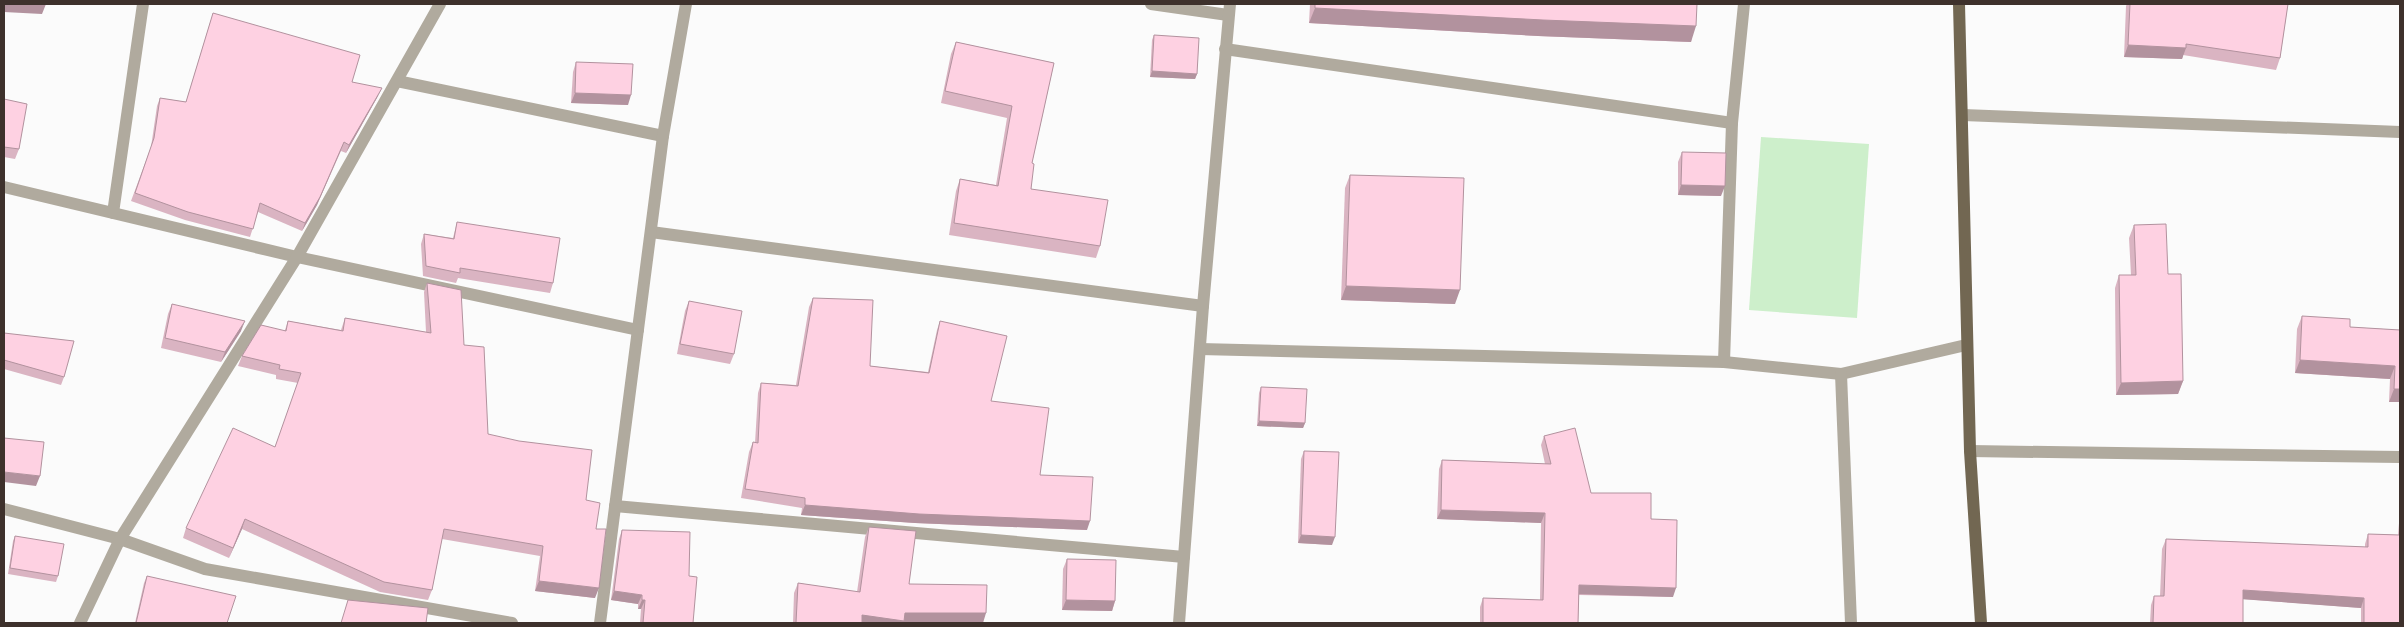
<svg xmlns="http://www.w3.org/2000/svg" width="2404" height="627" font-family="'Titillium Web',sans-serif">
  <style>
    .green { fill: #cdefcb }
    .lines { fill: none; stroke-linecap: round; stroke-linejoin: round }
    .minor { stroke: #b0aa9e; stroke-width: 12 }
    .major { stroke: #726752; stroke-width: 12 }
    .wall { fill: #dab4c2 }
    .shaded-wall { fill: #b2929e }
    .building { fill: #fed1e2; stroke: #b2929e }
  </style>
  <rect width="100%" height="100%" fill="#fbfbfb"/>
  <!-- green -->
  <path class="green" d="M1761,137l108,7 -12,174 -108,-8z"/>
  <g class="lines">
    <!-- minor -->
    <g class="minor">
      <path d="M1151,4l77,11"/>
      <path d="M1225,49l507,74"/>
      <path d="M397,81l266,55"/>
      <path d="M1963,115l437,17"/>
      <path d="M4,187l293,70 341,73"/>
      <path d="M113,213l30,-209"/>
      <path d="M651,232l552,74"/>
      <path d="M1200,349l524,13 117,12 125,-29"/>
      <path d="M1724,362l8,-239 12,-119"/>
      <path d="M1841,374l10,249"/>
      <path d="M1970,451l430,6"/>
      <path d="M615,506l569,51"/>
      <path d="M4,509l116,30 85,30 307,54"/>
      <path d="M80,623l40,-84 177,-282 143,-253"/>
      <path d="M600,623l63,-487 23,-132"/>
      <path d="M1179,623l24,-317 27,-302"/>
    </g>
    <!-- major -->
    <path class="major" d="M1959,4l11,447 11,172"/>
  </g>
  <!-- wall -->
  <g class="wall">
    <path d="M1310,4h387l-6,38 -153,-6 -229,-13z"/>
    <path d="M2127,4h161l-8,54 -4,12 -93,-15 -1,4 -58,-2 2,-51z"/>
    <path d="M213,13l139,69 26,14 -32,57 -5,-2 -24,54 -15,26 -44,-19 -8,25 -65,-17 -54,-19 20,-54 6,-41 3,-8 26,4z"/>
    <path d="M1154,35l43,39 -2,5 -45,-2 2,-37z"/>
    <path d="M956,42l98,21 -22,100 -1,26 69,57 -4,12 -147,-23 7,-44 4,-12 36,6 11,-67 -66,-15 10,-49z"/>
    <path d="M576,62l52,43 -57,-2 2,-31z"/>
    <path d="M4,99l15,50 -4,10 -11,-2z"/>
    <path d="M1682,152l39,44 -43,-1v-33z"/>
    <path d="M1350,175l105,129 -114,-4 4,-112z"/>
    <path d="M457,222l96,61 -3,10 -92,-15 -2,5 -33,-7 -2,-32 3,-10 29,4z"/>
    <path d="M2134,225l34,49 15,107 -5,13 -62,1 -1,-107 4,-13h12l-2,-37z"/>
    <path d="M427,283l37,62 24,89 98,66 10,29 -1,69 -60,-7 5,-35 -98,-17 -10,51 -4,10 -48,-8 -138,-63 -13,29 -46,-20 3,-10 89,-81 23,-64 -22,-4v-4l-38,-9 4,-10 43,-26 3,-9 53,9 4,-12 81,14 -2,-40z"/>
    <path d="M813,298l57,68 58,6 9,-42 3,-9 51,80 49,74 47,55 -172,-7 -114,-8 1,-7 -61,-10 8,-46 4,-10 2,1 3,-50 3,-10 35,2 13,-78z"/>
    <path d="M689,301l45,53 -4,10 -53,-10 8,-43z"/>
    <path d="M172,304l69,27 -20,31 -60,-14 7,-34z"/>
    <path d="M2302,316l48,11 50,3v72h-11l1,-23 -95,-6 2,-44z"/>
    <path d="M4,333l60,44 -3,8 -57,-16z"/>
    <path d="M1261,387l44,36 -2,5 -46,-2 2,-33z"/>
    <path d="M1544,436l47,57 60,26 22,78 -94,-2 -1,28h-98v-16l3,-9 57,2 1,-77 -104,-4 2,-50 3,-9 103,4 -4,-19z"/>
    <path d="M1304,451l28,94 -34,-2 3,-84z"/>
    <path d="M2400,511v112h-39v-15l-118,-9v24h-93l1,-18 3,-9h6l2,-47 4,-10 199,8v-3l3,-10 30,1z"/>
    <path d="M869,527l34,96h-110l1,-30 4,-10 59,9 8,-55z"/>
    <path d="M622,530l67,46 4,47h-53l1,-14h-3v-5l-27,-4 8,-61z"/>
    <path d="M15,536l43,40 -2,6 -48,-8 5,-33z"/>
    <path d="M1067,559l48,42 -3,10 -50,-1 1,-41z"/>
    <path d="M147,576l80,47h-92l9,-40z"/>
  </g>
  <!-- shaded-wall -->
  <g class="shaded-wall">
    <path d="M4,4h42l-4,10 -38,-2z"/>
    <path d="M1315,8l381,18 -5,16 -153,-6 -229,-13z"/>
    <path d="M2128,45l58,3 -4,11 -58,-2z"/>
    <path d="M1152,71l45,3 -2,5 -45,-2z"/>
    <path d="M382,88l-4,8 -32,57 3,-8z"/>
    <path d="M575,93l56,2 -3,10 -57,-2z"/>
    <path d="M344,142l-27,63 -15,26 3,-8z"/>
    <path d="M1681,185l44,1 -4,10 -43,-1z"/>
    <path d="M1346,286l114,4 -5,14 -114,-4z"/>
    <path d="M245,321l-4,10 -20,31 4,-10z"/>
    <path d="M2300,360l95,6 -5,13 -95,-6z"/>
    <path d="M2183,381l-5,13 -62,1 5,-12z"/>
    <path d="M2394,389h6v13h-11z"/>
    <path d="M1259,421l46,2 -2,5 -46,-2z"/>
    <path d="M4,472l36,4 -4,10 -32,-4z"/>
    <path d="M805,505l285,16 -3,9 -172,-7 -114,-8z"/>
    <path d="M1441,510l104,3 -4,10 -104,-4z"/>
    <path d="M245,519l-3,10 -13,29 4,-10z"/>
    <path d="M1301,535l34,2 -3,8 -34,-2z"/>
    <path d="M539,581l60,7 -4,10 -60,-7z"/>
    <path d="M1579,585l97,3 -3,9 -97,-3z"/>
    <path d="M2243,590l121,8 -3,10 -121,-9z"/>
    <path d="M614,591l28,4 -4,9 -27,-4z"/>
    <path d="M642,600h3l-4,9h-3z"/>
    <path d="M1066,600l49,1 -3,10 -50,-1z"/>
    <path d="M905,613h81l-3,10h-124l3,-8z"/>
  </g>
  <!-- building -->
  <g class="building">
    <path d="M1315,4h382l-1,22 -153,-6 -228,-12z"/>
    <path d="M2130,4h158l-8,54 -94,-14v4l-58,-3z"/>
    <path d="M213,13l147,42 -8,27 30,6 -33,57 -5,-3 -24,55 -15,26 -45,-20 -7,26 -65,-17 -53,-19 19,-55 6,-40 26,4z"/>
    <path d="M1154,35l45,3 -2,36 -45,-3z"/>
    <path d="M956,42l98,21 -22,100 2,1 -3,25 77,11 -8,46 -146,-23 6,-44 38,7 14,-80 -67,-15z"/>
    <path d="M576,62l57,2 -2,31 -56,-2z"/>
    <path d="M4,99l23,5 -8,45 -15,-2z"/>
    <path d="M1682,152l44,1 -1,33 -44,-1z"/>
    <path d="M1350,175l114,3 -4,112 -114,-4z"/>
    <path d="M457,222l103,16 -7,45 -93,-15v5l-34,-7 -2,-32 30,5z"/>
    <path d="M2166,224l2,50h13l2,107 -62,2 -2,-108h17l-2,-50z"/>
    <path d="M427,283l34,7 3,55 20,2 4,87 31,7 73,9 -6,50 14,3 -4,26h10l-7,59 -60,-7 4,-35 -99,-17 -12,61 -48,-8 -139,-63 -12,29 -47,-20 47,-100 42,19 26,-74 -22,-4 1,-4 -38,-9 19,-31 25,6 2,-10 55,10 2,-13 86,15z"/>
    <path d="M813,298l60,2 -3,66 59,7 11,-52 67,15 -16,65 58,7 -9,67 53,2 -3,44 -171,-7 -114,-9v-7l-60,-9 8,-47 5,1 3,-60 37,3z"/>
    <path d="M689,301l53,10 -8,43 -54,-10z"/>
    <path d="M172,304l73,17 -20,31 -60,-14z"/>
    <path d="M2302,316l48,3v8l50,3v59h-6l1,-23 -95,-6z"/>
    <path d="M4,333l70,8 -10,36 -60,-17z"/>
    <path d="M1261,387l46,2 -2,34 -46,-2z"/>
    <path d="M1575,428l16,65h60v26l26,1 -1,68 -97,-3 -1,38h-95v-25l60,2 2,-87 -104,-3 1,-50 109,4 -7,-28z"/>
    <path d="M4,438l40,4 -4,34 -36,-4z"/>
    <path d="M1304,451l35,1 -4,85 -34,-2z"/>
    <path d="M869,527l47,4 -7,53 78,1 -1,28h-81l-1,8 -42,-6v8h-66l2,-40 62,9z"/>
    <path d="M622,530l68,2 -1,44 8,1 -4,46h-50l2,-23h-3v-5l-28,-4z"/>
    <path d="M2400,532v91h-36v-25l-121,-8v33h-90l1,-27h10l2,-57 202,8v-13l32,1z"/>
    <path d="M15,536l49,8 -6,32 -48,-8z"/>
    <path d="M1067,559l49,1 -1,41 -49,-1z"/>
    <path d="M147,576l89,20 -9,27h-91z"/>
    <path d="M348,600l80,8 -2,15h-85z"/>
  </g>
  <!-- border -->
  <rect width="2404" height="627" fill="none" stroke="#3e312c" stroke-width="10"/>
</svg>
